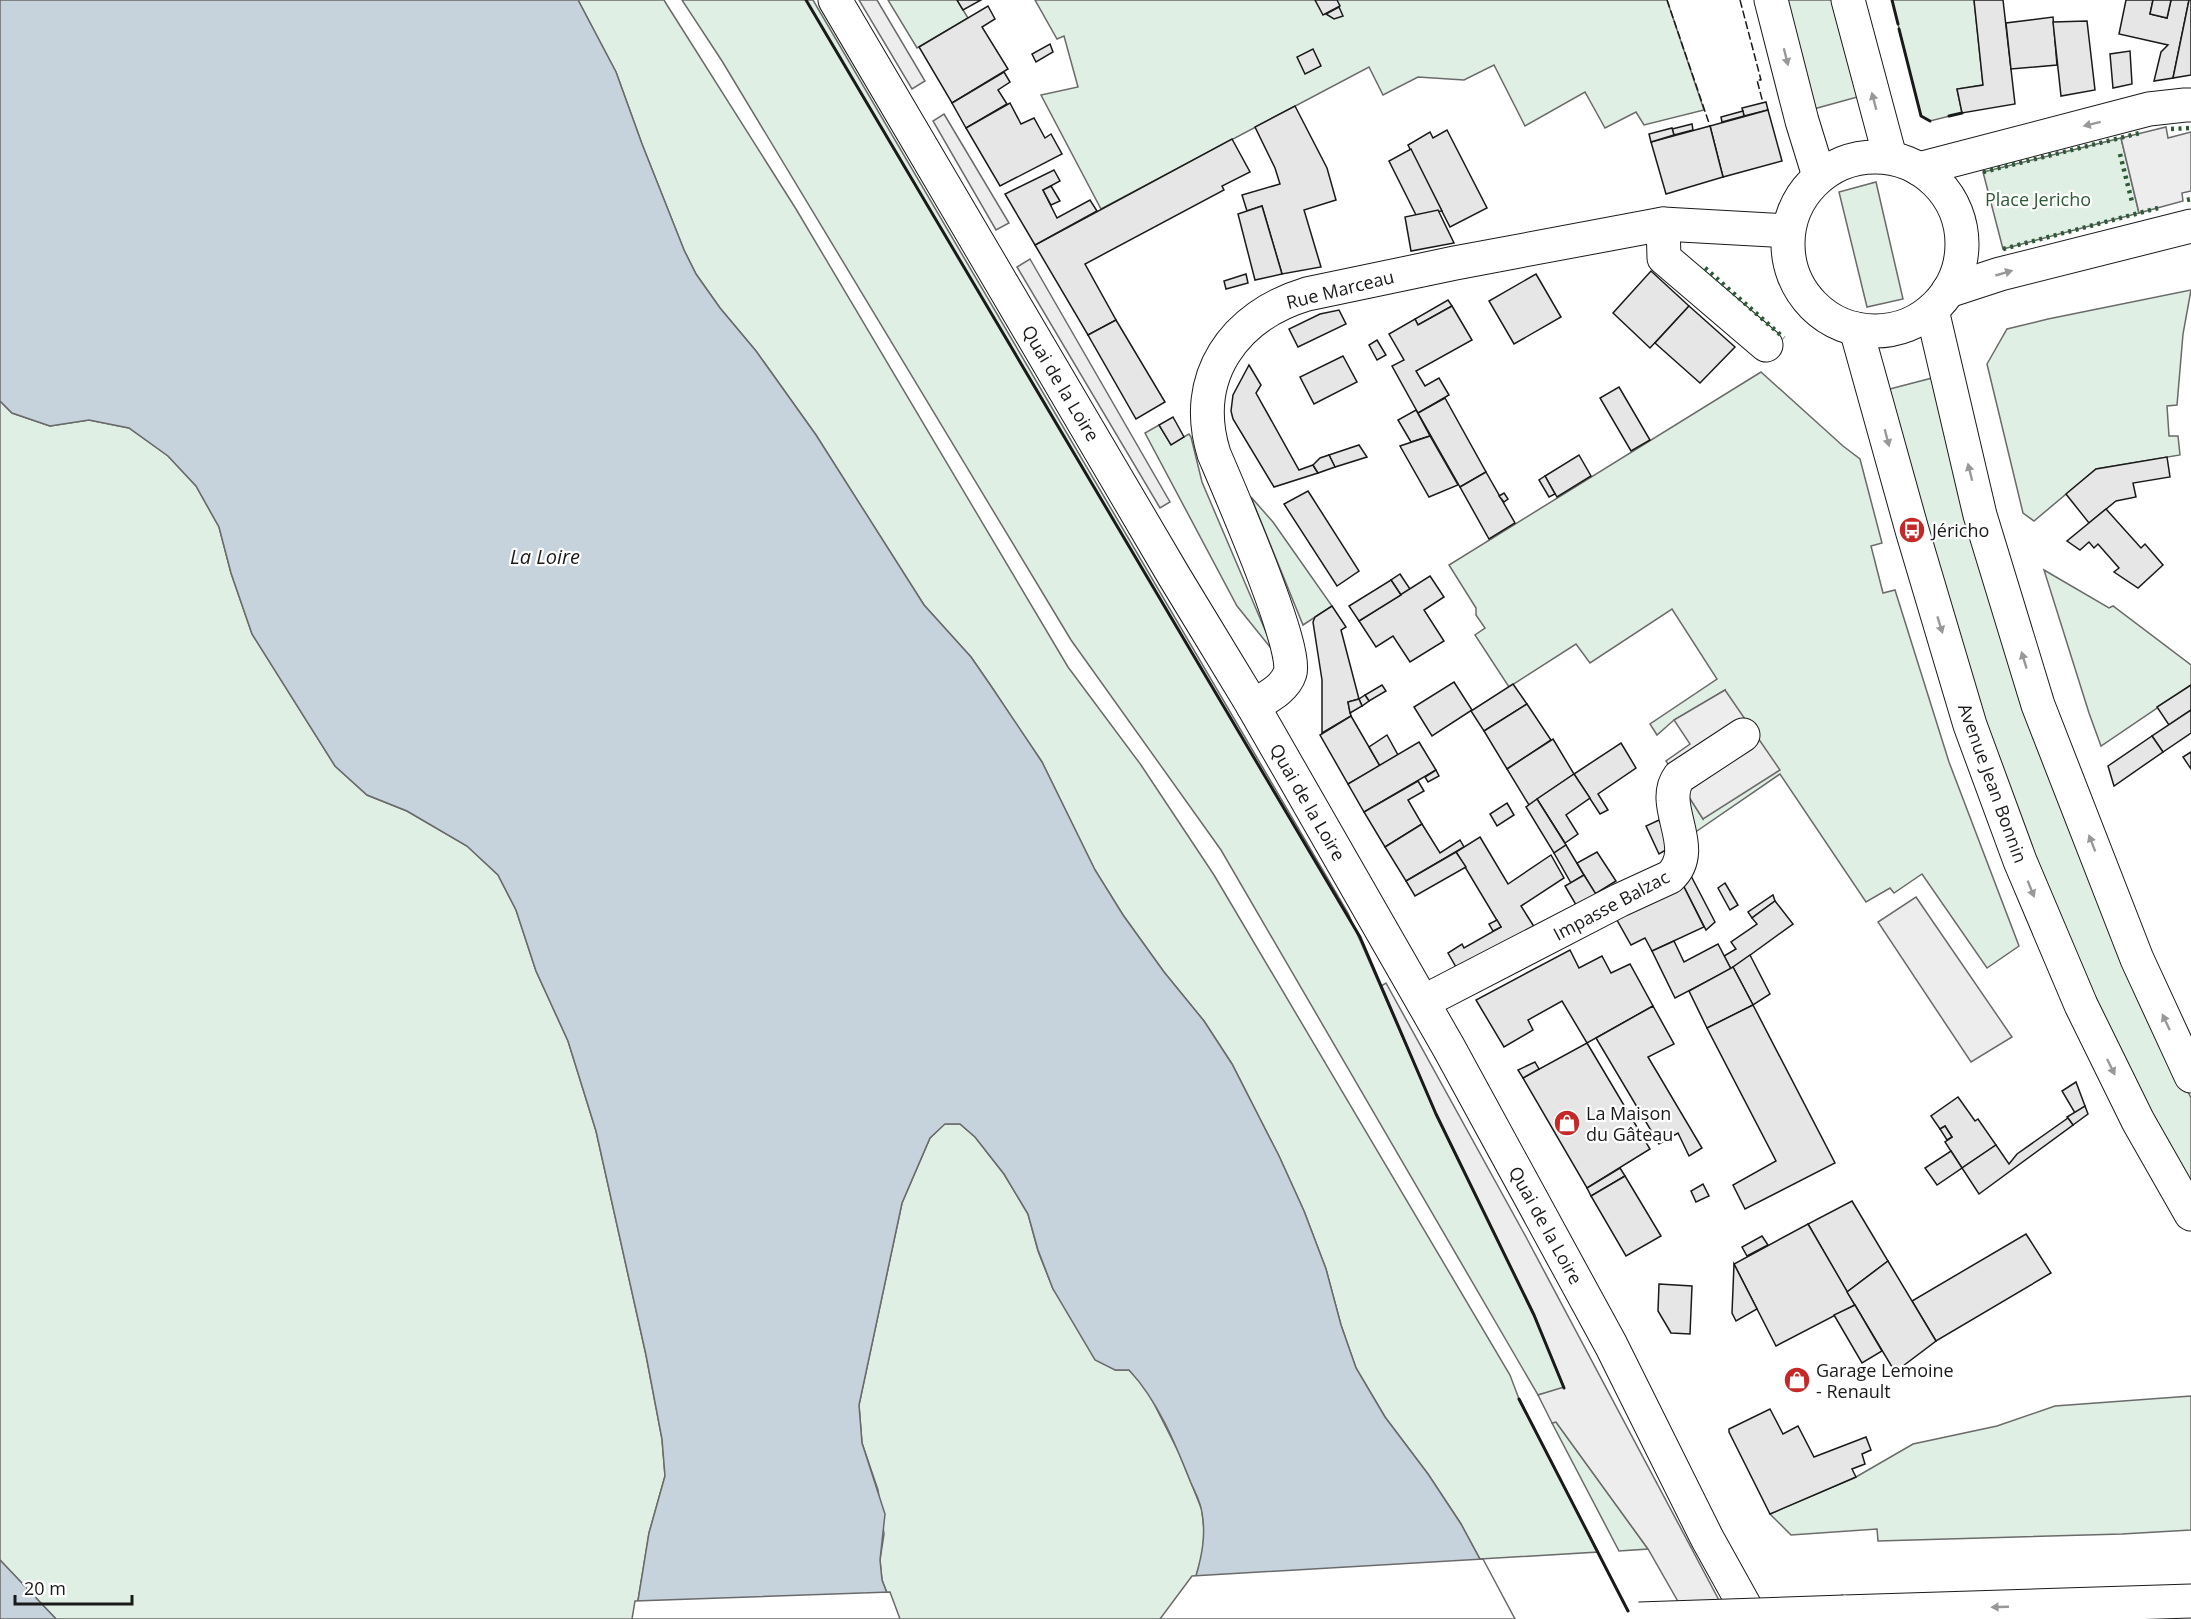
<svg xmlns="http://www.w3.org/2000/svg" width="2191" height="1619" font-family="'Open Sans',sans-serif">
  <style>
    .green { fill: #e0efe3; stroke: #6a6a6a; stroke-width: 1.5 }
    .parking { fill: #ededed; stroke: #6a6a6a; stroke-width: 1.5 }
    .water { fill: #c6d2dc; stroke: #6a6a6a; stroke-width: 1.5 }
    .pier { fill: #fff; stroke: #6a6a6a; stroke-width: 1.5 }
    .building { fill: #e6e6e6; stroke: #1a1a1a; stroke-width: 1.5 }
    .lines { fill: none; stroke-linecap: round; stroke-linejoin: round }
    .minor-casing { stroke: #1a1a1a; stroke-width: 35 }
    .tertiary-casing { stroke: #1a1a1a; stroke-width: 35 }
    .secondary-casing { stroke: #1a1a1a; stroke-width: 35 }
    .motorway-casing { stroke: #1a1a1a; stroke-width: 35 }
    .minor { stroke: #fff; stroke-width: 33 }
    .tertiary { stroke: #fff; stroke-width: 33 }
    .secondary { stroke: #fff; stroke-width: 33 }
    .motorway { stroke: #fff; stroke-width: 33 }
    .motorway-bridge-casing { stroke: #1a1a1a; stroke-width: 35; stroke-linecap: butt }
    .motorway-bridge { stroke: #fff; stroke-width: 33 }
    .hedge { stroke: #2b5a34; stroke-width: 4.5; stroke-dasharray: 3 4.5; stroke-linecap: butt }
    .fence { stroke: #1a1a1a; stroke-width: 1.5; stroke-dasharray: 8 3; stroke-linecap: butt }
    .wall { stroke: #1a1a1a; stroke-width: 3 }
    .oneway { fill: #989898 }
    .labels { text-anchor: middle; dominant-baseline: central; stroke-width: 4.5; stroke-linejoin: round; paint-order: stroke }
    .park-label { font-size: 18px; fill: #2b5a34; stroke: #fff }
    .street-label { font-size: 18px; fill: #1a1a1a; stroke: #fff }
    .poi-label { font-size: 18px; fill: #1a1a1a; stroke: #fff; text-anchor: start }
    .water-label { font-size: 20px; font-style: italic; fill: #1a1a1a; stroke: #fff }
  </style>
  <rect width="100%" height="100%" fill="#fff"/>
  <!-- green -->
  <g class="green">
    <path d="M578,0h86l3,5 129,204 272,458 73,98 73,110 296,500 9,24 79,153 -118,7 -19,-35 -33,-50 -43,-57 -29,-49 -15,-43 -15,-56 -22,-58 -25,-55 -47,-92 -28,-43 -40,-49 -41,-57 -28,-45 -53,-108 -51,-76 -20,-29 -47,-52 -108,-170 -60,-84 -36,-43 -24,-34 -12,-24 -42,-106 -26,-72z"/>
    <path d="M682,0h131l535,913 88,201 98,201 30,73 -26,7 -317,-545 -150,-210 -349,-579z"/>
    <path d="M888,0h69l11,18 -51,30z"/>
    <path d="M1035,0h632l37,110 -60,15 -8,-13 -31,16 -20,-36 -60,34 -31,-61 -30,15 -46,-3 -35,18 -14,-28 -268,142 -60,-114 37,-8 -14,-51 -7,3z"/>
    <path d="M1780,0h56l25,96 -51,14z"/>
    <path d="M1892,0h82l9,85 -26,4 5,24 -32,8 -9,-5z"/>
    <path d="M2121,138l18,75 -136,36 -20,-77z"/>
    <path d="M1876,182l27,117 -36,8 -28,-115z"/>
    <path d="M2191,290l-8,44 -6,71 -10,1 2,30h9l2,19 -84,14 -62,52 -11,-8 -36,-149 20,-35 41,-10z"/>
    <path d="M1761,372l82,74 17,13 22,84 -11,3 12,47 12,-3 54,172 70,184 -32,22 -65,-94 -28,19 -4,-5 -24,14 -86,-128 -86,59 -8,-41 17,27 22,-129 -51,30 -17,15 -7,-11 67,-45 -45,-70 -82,54 -14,-19 -67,43 -34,-52 10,-7 -9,-13v-7l-27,-43z"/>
    <path d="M1936,377l72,283 66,182 55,129 62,127v101l-165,-340 -144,-468z"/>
    <path d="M0,401l12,12 38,13 39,-6 40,8 39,28 28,30 23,41 12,46 21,61 83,132 32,29 40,16 60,35 31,29 18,35 20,61 32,70 28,90 50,224 16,84 3,37 -16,57 -14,86h-579l-56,-59z"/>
    <path d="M1159,425l12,19 18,-10 2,3 11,45 69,162 -1,3 -33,-41 -92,-173z"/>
    <path d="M1251,497l22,25 59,84 -29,19z"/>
    <path d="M2044,570l65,38 4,-2 78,59v20l-90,61 -12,-33z"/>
    <path d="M944,1124h16l15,13 29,37 24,40 10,37 15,38 62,81h14l17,18 33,65 23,57 2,20 -1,23 -7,23 -33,43h-266l-15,-39 -2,-20 4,-26 -6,-44 -16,-47 -3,-38 43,-202 28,-65z"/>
    <path d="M2191,1396v134l-69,4 -244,7 -1,-12 -86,6 -21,-21 86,-37 57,-33 84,-18 58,-20z"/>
    <path d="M1556,1422l92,127 -29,2 -67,-128z"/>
  </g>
  <!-- parking -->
  <g class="parking">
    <path d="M859,0h18l48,81 -13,8z"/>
    <path d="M944,114l65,109 -13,7 -63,-109z"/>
    <path d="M2166,127l2,11 23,-6v59l-9,2 1,8 -44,12 -18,-75z"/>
    <path d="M1030,259l140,243 -10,6 -143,-241z"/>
    <path d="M1725,690l55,80 -77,49 -37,-58 24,-17 -16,-24z"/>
    <path d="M1916,897l96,140 -41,25 -93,-140z"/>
    <path d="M1386,983l140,254 203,382h-41l-40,-70 -92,-127 -4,1 -14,-28 26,-8 -30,-72 -98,-201 -55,-128z"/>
  </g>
  <!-- water -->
  <g class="water">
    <path d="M0,0h578l38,72 26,72 42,106 12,24 24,34 36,43 60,84 108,170 47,52 20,29 51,76 53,108 28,45 41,57 40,49 28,43 47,92 25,55 22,58 15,56 15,43 29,49 43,57 33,50 51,95 -316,-43c6,-21 10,-41 6,-63 -1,-10 -7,-21 -11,-30 -16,-40 -33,-82 -62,-113h-14l-20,-10 -42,-71 -15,-39 -10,-36 -24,-40 -29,-37 -15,-13h-15l-15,14 -28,65 -43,202 3,38 23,71 -5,46 2,20 15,39h-262l14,-86 16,-57 -3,-37 -16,-84 -50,-224 -28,-90 -32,-70 -20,-61 -18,-35 -31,-29 -60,-35 -40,-16 -32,-29 -83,-132 -21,-61 -12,-46 -23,-41 -28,-30 -39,-28 -40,-8 -39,6 -38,-13 -12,-12z"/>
    <path d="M0,1560l56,59h-56z"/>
  </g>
  <!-- pier -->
  <g class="pier">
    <path d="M1483,1559l32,60h-355l32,-43z"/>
    <path d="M890,1592l10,27h-268l3,-18z"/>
  </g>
  <!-- building -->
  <g class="building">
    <path d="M957,0h24l-18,10z"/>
    <path d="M1315,0h22l3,6 -17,9z"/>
    <path d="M1974,0h29l12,104 -53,9 -5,-24 26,-4z"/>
    <path d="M2126,0h27l-3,14 17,4 4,-18h18l-16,78 -19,3 7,-29 7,-7 -49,-11z"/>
    <path d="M2153,0h18l-4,18 -17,-4z"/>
    <path d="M2189,0h2v75l-18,3z"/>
    <path d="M988,6l7,13 -13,8 26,42 -56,34 -33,-56z"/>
    <path d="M1339,7l4,9 -9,3 -8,-5z"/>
    <path d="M2053,17l4,48 -46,4 -5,-46z"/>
    <path d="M2087,21l8,69 -34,6 -8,-74z"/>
    <path d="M1050,44l3,8 -17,10 -4,-8z"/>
    <path d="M1313,49l8,17 -16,8 -8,-17z"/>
    <path d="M2130,51l2,33 -19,4 -3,-34z"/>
    <path d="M1004,72l6,10 -12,8 9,14 -41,24 -14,-25z"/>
    <path d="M1766,102l2,8 -24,6 -2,-8z"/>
    <path d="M1010,103l11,21 13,-6 11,20 6,-4 11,20 -62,32 -34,-58z"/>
    <path d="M1295,106l32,62 9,32 -32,10 17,57 -39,7 -20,-68 -15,5 -5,-16 38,-11 -5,-16 -20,-41z"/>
    <path d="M1768,110l14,51 -59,16 -13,-51z"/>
    <path d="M1743,111l1,5 -22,6 -1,-5z"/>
    <path d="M1692,124l1,6 -19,5 -2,-6z"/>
    <path d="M1710,126l13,51 -57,17 -15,-52z"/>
    <path d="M1672,128l2,7 -23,7 -2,-8z"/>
    <path d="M1447,130l40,78 -37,19 -42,-82 22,-13 3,6z"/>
    <path d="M1232,139l18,33 -28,14 2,4 -139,74 31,56 -28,15 -53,-90z"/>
    <path d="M1411,149l31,62 -26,4 -27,-54z"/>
    <path d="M1054,170l6,11 -17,9 14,28 33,-18 7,11 -62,34 -30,-51z"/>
    <path d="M1051,186l9,15 -9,4 -8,-15z"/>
    <path d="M1262,206l20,68 -27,6 -17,-66z"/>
    <path d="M1438,210l16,33 -43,8 -6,-34z"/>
    <path d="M1651,271l38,35 -39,42 -37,-35z"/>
    <path d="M1246,274l2,9 -22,6 -2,-8z"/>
    <path d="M1536,274l25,43 -47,27 -25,-43z"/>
    <path d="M1448,300l4,6 -34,19 -3,-6z"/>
    <path d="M1452,306l20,34 -56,31 9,15 14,-8 10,17 -31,18 -26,-47 12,-6 -15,-26 26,-15 3,6z"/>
    <path d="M1689,306l46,41 -35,36 -45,-40z"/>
    <path d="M1339,310l7,14 -48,23 -9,-18 31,-15z"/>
    <path d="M1116,320l49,82 -29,17 -48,-84z"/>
    <path d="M1377,340l9,15 -9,5 -8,-15z"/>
    <path d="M1343,356l14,26 -43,22 -14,-27z"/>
    <path d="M1249,365l12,20 -5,8 43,77 14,-5 5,8 -44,14 -41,-68 -2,-8 2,-16z"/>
    <path d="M1619,387l31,53 -19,11 -31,-53z"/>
    <path d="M1445,398l41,74 -26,15 -42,-74z"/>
    <path d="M1416,410l14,26 -19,6 -13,-22z"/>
    <path d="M1173,417l11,20 -13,8 -12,-20z"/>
    <path d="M1430,436l28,49 -29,12 -29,-51z"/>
    <path d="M1359,445l8,12 -32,10 -6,-12z"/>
    <path d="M1329,455l6,12 -17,6 -5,-8 7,-7z"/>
    <path d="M1579,455l12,21 -34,21 -12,-21z"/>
    <path d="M2167,457l3,20 -37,6 3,14 -20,4 -27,22 -23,-29 30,-25z"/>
    <path d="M1486,472l29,51 -26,16 -29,-52z"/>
    <path d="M1545,476l10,18 -6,3 -10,-17z"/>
    <path d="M1308,491l51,80 -22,15 -53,-82z"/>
    <path d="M1504,493l4,6 -4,3 -5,-6z"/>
    <path d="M2106,509l35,39 4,-4 18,21 -25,23 -24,-16 5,-4 -21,-24 -4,4 -5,-6 -9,8 -13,-9z"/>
    <path d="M1400,574l10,15 -9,6 -10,-15z"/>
    <path d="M1430,576l14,21 -20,13 20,31 -34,21 -17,-26 -17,11 -17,-26z"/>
    <path d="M1391,580l10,15 -42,26 -10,-15z"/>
    <path d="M1332,606l14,21 -5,3 18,69 -11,3 3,14 -29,17v-53l-9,-58 2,-5z"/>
    <path d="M1454,682l18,28 -40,26 -18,-29z"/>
    <path d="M1513,684l14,20 -43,27 -13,-20z"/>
    <path d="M1382,685l4,6 -17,10 -4,-6z"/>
    <path d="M2191,685v25l-22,15 -12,-18z"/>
    <path d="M1365,695l4,6 -7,5 -3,-7z"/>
    <path d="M1359,699l3,7 -12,7 -2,-11z"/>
    <path d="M1527,704l24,36 -44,29 -23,-38z"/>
    <path d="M2191,710v23l-28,19 -11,-16z"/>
    <path d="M1351,716l29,50 -32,18 -28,-49z"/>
    <path d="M1387,735l11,20 -18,11 -11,-19z"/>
    <path d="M2152,736l11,16 -49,34 -6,-20z"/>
    <path d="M1553,739l21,35 -45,31 -22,-36z"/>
    <path d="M1419,742l17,28 -72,42 -16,-28z"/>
    <path d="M1621,743l15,25 -38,26 10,16 -8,4 -26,-40z"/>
    <path d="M2191,752v17l-8,-12z"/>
    <path d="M1436,770l3,6 -11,6 -3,-5z"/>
    <path d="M1574,774l16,24 -24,17 12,19 -13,9 -28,-44z"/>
    <path d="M1418,781l6,10 -16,9 14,24 -37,23 -21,-35z"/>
    <path d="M1537,799l29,46 -12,8 -28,-46z"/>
    <path d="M1507,803l7,12 -17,11 -7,-12z"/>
    <path d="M1659,820l12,27 -12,7 -13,-28z"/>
    <path d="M1422,824l18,29 20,-13 4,7 -58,34 -21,-34z"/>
    <path d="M1480,837l28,47 43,-29 13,23 -43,28 17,27 -78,41 -12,-21 14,-9 2,4 37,-21 -45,-75z"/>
    <path d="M1566,845l18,30 -13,8 -17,-30z"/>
    <path d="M1456,852l10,15 -51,29 -9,-15z"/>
    <path d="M1597,852l19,29 -21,13 -18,-31z"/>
    <path d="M1689,872l26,50 -9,8 -27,-53z"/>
    <path d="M1584,875l15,24 -20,11 -14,-24z"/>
    <path d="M1679,877l25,50 -52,24 -7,-13 -14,7 -18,-32z"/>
    <path d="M1725,883l13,22 -8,5 -12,-22z"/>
    <path d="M1773,895l2,6 -23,17 -4,-6z"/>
    <path d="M1775,901l18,23 -62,45 -7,-13 12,-7 -5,-7 26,-18 -5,-6z"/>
    <path d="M1497,920l4,7 -8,4 -4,-7z"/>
    <path d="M1674,941l10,21 34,-18 13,25 -56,29 -23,-47z"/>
    <path d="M1570,950l9,18 23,-12 9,17 19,-9 23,42 -66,37 -25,-42 -34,19 5,10 -29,17 -28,-47z"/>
    <path d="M1750,955l20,39 -17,11 -20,-38z"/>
    <path d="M1733,967l20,38 -46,23 -18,-37z"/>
    <path d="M1753,1005l82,158 -90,46 -12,-24 43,-24 -69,-133z"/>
    <path d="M1653,1006l21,38 -26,13 54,91 -13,8 -11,-23 -19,11 -63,-106z"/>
    <path d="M1587,1043l63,106 -63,39 -64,-110z"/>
    <path d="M1535,1062l4,7 -16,9 -5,-8z"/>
    <path d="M2076,1082l9,24 -10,7 -13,-22z"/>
    <path d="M1958,1097l17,24 3,-2 18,26 -34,23 -17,-26 7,-5 -7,-11 -5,3 -9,-13z"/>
    <path d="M2085,1106l3,8 -15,11 -6,-8z"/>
    <path d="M2068,1118l5,7 -94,69 -17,-26 34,-23 13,19 8,-10z"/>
    <path d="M1945,1126l7,11 -5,3 -7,-11z"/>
    <path d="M1951,1151l11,17 -25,17 -12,-17z"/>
    <path d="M1620,1168l5,8 -34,20 -4,-8z"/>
    <path d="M1625,1176l36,60 -35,20 -35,-60z"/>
    <path d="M1703,1184l6,12 -13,6 -5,-11z"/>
    <path d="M1852,1201l36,60 -41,31 -39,-68z"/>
    <path d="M1808,1224l47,81 -79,41 -42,-82z"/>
    <path d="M2026,1234l25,39 -115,68 -24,-40z"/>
    <path d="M1762,1236l6,9 -21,11 -5,-9z"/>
    <path d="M1888,1261l48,80 -41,31 -48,-80z"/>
    <path d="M1734,1264l23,45 -21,12 -4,-8z"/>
    <path d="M1659,1284l33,2 -2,48 -19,-1 -13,-22z"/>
    <path d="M1855,1305l27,46 -20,12 -28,-48z"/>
    <path d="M1770,1409l13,25 15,-8 16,31 52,-20 5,13 -9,4 3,10 -13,5 4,8 -86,37 -41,-82v-3z"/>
  </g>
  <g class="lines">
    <defs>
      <g id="minor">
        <path d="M1919,169l230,-60 36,-4h6"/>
        <path d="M1663,224l1,34 102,87"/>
        <path d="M1948,291l52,-17 191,-48"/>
        <path d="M1253,706c13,-8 32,-17 37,-33 9,-24 -62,-186 -76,-219 -24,-77 20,-138 93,-160l148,-31 208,-39 125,7"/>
        <path d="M1423,1002l197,-102 50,-23c31,-29 -12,-71 9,-100l64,-42"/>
      </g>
      <g id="tertiary">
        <path d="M1771,0l31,121 17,55"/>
        <path d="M1848,0l42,157"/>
        <circle cx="1875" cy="244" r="87"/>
        <path d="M1932,310l48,205 58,190 99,254 54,117"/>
        <path d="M1856,329l56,201 58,195 50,136 61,144 57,116 53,93"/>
      </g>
      <path id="secondary" d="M835,0l339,576 79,130 196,342 162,297 96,193 45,81"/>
      <path id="motorway" d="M1844,1612l347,-11"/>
    </defs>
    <!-- minor casing -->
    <use href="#minor" class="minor-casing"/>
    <!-- tertiary casing -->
    <use href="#tertiary" class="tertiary-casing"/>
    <!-- secondary casing -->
    <use href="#secondary" class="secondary-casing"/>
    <!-- motorway casing -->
    <use href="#motorway" class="motorway-casing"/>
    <!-- minor -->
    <use href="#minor" class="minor"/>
    <!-- tertiary -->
    <use href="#tertiary" class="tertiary"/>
    <!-- secondary -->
    <use href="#secondary" class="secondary"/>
    <!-- motorway -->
    <use href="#motorway" class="motorway"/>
    <defs>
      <path id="motorway-bridge" d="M1639,1619l205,-7"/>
    </defs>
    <!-- motorway-bridge casing -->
    <use href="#motorway-bridge" class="motorway-bridge-casing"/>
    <!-- motorway-bridge -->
    <use href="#motorway-bridge" class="motorway-bridge"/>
    <!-- hedge -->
    <g class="hedge">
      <path d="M2171,129l20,-1"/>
      <path d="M2120,154l12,48"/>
      <path d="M1983,172l157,-39"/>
      <path d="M2187,200l4,-1"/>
      <path d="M2003,249l155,-41"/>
      <path d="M1705,268l79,70"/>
    </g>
    <!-- fence -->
    <g class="fence">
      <path d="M1667,0l43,126"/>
      <path d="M1740,0l21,80h-4l6,23"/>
    </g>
    <!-- wall -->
    <g class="wall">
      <path d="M806,0l554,937 76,177 98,201 30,73"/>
      <path d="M1892,0l6,24"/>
      <path d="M1899,29l22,87 9,5"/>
      <path d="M1949,116l13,-3"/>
      <path d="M1519,1399l109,212"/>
    </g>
  </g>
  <!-- one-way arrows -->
  <defs><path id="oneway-solid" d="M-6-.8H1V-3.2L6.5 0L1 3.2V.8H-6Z" transform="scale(1.5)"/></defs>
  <g class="oneway">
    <use href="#oneway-solid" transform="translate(1786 57) rotate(76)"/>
    <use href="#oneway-solid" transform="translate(1874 101) rotate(-105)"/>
    <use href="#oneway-solid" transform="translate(2092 124) rotate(166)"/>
    <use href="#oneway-solid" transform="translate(2004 273) rotate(-16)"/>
    <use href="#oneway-solid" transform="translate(1887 438) rotate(75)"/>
    <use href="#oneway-solid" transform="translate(1970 472) rotate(-104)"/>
    <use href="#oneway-solid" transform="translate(1940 625) rotate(73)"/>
    <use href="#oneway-solid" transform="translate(2024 660) rotate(-107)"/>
    <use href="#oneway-solid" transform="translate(2092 843) rotate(-111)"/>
    <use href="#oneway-solid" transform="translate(2031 889) rotate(68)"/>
    <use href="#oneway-solid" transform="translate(2166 1022) rotate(-115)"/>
    <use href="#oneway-solid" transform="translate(2111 1067) rotate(64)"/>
    <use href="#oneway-solid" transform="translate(2000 1607) rotate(178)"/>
  </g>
  <!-- icons -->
  <defs>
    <symbol id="bus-disc" viewBox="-11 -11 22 22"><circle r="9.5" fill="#c62828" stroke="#fff"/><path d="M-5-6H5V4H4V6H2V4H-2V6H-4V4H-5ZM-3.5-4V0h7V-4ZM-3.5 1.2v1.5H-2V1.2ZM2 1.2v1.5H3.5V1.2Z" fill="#fff"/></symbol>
    <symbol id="shop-disc" viewBox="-11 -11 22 22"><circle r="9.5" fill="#c62828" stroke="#fff"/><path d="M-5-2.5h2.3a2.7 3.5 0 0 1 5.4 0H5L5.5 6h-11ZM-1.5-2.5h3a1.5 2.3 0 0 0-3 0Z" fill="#fff"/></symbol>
  </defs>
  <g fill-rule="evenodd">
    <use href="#bus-disc" x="1897" y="515" width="30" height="30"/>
    <use href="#shop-disc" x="1552" y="1108" width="30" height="30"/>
    <use href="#shop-disc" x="1782" y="1365" width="30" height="30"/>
  </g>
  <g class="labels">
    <!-- park labels -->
    <g class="park-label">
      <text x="2038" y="199">Place Jericho</text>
    </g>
    <!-- street labels -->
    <g class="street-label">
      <text transform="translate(1340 289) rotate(-14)">Rue Marceau</text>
      <text transform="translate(1061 383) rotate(59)">Quai de la Loire</text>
      <text transform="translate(1993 783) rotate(70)">Avenue Jean Bonnin</text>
      <text transform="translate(1308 802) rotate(60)">Quai de la Loire</text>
      <text transform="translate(1611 905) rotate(-28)">Impasse Balzac</text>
      <text transform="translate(1546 1225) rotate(61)">Quai de la Loire</text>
    </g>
    <!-- poi labels -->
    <g class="poi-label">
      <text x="1932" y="530">Jéricho</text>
      <text x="1586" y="1113">La Maison<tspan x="1586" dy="21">du Gâteau</tspan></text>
      <text x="1816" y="1370">Garage Lemoine<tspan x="1816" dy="21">- Renault</tspan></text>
    </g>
    <!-- water labels -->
    <g class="water-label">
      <text x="545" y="556">La Loire</text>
    </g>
  </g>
  <!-- scale -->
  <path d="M15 1595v9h117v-9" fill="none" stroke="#1a1a1a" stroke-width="3"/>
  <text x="24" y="1595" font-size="18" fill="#1a1a1a" stroke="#ffffff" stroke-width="4.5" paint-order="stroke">20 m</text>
</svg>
